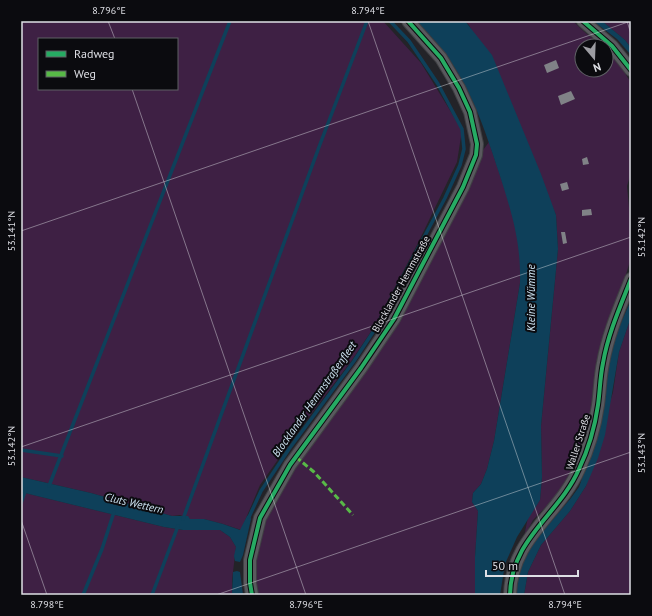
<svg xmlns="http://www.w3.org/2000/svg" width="652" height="616" font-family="'PT Sans',sans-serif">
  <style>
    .green { fill: #3e2044; fill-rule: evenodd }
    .water { fill: #0e405a }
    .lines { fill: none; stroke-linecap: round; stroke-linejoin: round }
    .stream { stroke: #0e405a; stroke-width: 3.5 }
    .building { fill: #808287 }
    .minor-casing { stroke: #3f3f43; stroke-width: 14 }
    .minor { stroke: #59595e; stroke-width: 12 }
    .quiet { stroke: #58b947; stroke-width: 3; stroke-dasharray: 6 3; stroke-linecap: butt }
    .cycleway-casing { stroke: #0b0b0f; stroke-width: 6 }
    .cycleway { stroke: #26ab63; stroke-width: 4 }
    .ticks { fill: none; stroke: #dedfe5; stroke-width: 1; stroke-opacity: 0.45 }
    .labels { text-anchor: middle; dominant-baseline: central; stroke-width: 4; stroke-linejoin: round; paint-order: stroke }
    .street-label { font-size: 10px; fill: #dedfe5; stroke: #0b0b0f }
    .water-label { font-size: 11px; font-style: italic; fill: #cee4f2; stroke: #0b0b0f }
    .neatline { fill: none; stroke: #dedfe5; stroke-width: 1.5 }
    .ticks-label { font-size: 10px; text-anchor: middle; fill: #dedfe5 }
  </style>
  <rect width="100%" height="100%" fill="#232328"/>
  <!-- green -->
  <g class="green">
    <path d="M21,21h362l38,42 41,67 -5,32 -39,81 -44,84 -22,33 -56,74 -36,51 -19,45 -18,-6 -19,-5h-14l-10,-4 -8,1 -81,-23 -70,-16zM39,39h138v50h-138z"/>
    <path d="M465,21h108l8,8 20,17h-19v24h24v-20l9,7 16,26v90l-4,13 4,42v30l-8,26 -17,44 -9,32 -3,44 -7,22 -13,41 -10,21 -31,32 -9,17 4,-20 12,-17 2,-23 -1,-51 17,-177 -2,-34 -87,-190z"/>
    <path d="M602,21h29v27l-6,-8z"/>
    <path d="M489,142c12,38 30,80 31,119 1,8 0,15 0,22l-26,158 -7,28 -6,15 -8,9 -1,9 6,9 -3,46v38h-220v-27l3,-25 6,-25 33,-53 64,-97 111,-203z"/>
    <path d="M631,317v278h-107l4,-23 13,-27 29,-34 16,-25 27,-94 6,-40z"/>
    <path d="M21,492l143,35 19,3h37l10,7 6,10 -4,33v15h-211z"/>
  </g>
  <!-- water -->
  <g class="water">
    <path d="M415,21h50l27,34 49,119 15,41 2,34 -17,177 1,51 -2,23 -23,37 -12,27 -5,31h-25v-38l3,-46 -6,-9 1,-9 8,-9 6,-15 7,-28 26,-158c1,-41 -8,-69 -20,-107 -19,-59 -37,-113 -85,-155z"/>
    <path d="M593,21h9l23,19 6,8v7l-14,-16z"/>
    <path d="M631,300v17l-12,35 -14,83 -7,23 -12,28 -16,25 -29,34 -13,27 -4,23h-9l5,-27 8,-19 43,-51 8,-11 18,-50 13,-85 7,-20z"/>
    <path d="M21,477l70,16 81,23h16l2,3h14l19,5 17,6 7,-14 3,-2 1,5 -8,36 -3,7 -5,-1 -1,-5 2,-9 -6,-10 -10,-7h-37l-19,-3 -127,-31 -16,-4z"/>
    <path d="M237,571l3,1 3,23h-11l1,-23z"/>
  </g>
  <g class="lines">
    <!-- stream -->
    <g class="stream">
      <path d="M21,450l41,6"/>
      <path d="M49,486l181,-465"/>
      <path d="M21,503l5,-14"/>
      <path d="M249,517l12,-26 28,-42 65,-88 21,-32 70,-131 15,-33 4,-16 -2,-20 -24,-45 -29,-43 -19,-20"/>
      <path d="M183,519l136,-372 48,-126"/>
      <path d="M83,595l19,-46 12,-37"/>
      <path d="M152,595l26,-69"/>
    </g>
  </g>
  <!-- building -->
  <g class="building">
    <path d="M556,60l3,8 -12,5 -3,-8z"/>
    <path d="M571,91l4,8 -14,6 -3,-9z"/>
    <path d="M587,157l2,7 -6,1 -1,-6z"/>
    <path d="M567,182l2,7 -7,2 -2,-7z"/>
    <path d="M591,209l1,6 -10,1v-6z"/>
    <path d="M561,232h4l2,11 -4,1z"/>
  </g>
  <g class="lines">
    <defs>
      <g id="minor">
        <path d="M583,21l29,25 19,24"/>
        <path d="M252,595l-2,-12v-23l10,-42 30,-53 71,-97 33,-49 69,-132 13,-32 1,-11 -7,-32 -11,-24 -18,-30 -33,-37"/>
        <path d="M510,595c1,-57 49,-80 69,-126 9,-19 16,-43 19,-64 2,-14 2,-28 5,-42 5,-29 17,-56 28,-84"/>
      </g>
    </defs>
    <!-- minor casing -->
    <use href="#minor" class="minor-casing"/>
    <!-- minor -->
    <use href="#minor" class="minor"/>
    <!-- quiet -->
    <path class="quiet" d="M296,457l18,15 39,43"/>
    <defs>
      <g id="cycleway">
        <path d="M583,21l29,25 19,24"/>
        <path d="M252,595l-2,-12v-23l10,-42 30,-53 71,-97 33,-49 69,-132 13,-32 1,-11 -7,-32 -11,-24 -18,-30 -33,-37"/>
        <path d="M510,595c1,-57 49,-80 69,-126 9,-19 16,-43 19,-64 2,-14 2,-28 5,-42 5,-29 17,-56 28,-84"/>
      </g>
    </defs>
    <!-- cycleway casing -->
    <use href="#cycleway" class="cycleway-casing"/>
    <!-- cycleway -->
    <use href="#cycleway" class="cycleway"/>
  </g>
  <!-- ticks -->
  <path class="ticks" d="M108,21l7,18M368,21l197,574M627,21l4,13M132,89l174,506M21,231l610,-210M21,447l610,-210M21,520l26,75M216,595l415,-143"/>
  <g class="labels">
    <!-- street labels -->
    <g class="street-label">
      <text transform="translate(401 284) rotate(-61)">Blocklander Hemmstraße</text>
      <text transform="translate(578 442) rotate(-72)">Waller Straße</text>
    </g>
    <!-- water labels -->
    <g class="water-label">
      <text transform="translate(531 298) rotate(-90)">Kleine Wümme</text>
      <text transform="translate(314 399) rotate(-55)">Blocklander Hemmstraßenfleet</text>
      <text transform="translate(134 503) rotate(13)">Cluts Wettern</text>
    </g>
  </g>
  <!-- border -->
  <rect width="652" height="616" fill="none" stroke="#0b0b0f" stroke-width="44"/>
  <!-- legend -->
  <rect x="38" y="38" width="140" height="52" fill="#0b0b0f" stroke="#5f6065"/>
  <rect x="46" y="51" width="20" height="6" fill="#26ab63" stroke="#5f6065"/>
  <text x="74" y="58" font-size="12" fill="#dedfe5">Radweg</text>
  <rect x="46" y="71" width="20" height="6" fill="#58b947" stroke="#5f6065"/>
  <text x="74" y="78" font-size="12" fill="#dedfe5">Weg</text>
  <!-- north arrow -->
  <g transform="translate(594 58) rotate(161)"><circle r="19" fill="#0b0b0f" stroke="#5f6065"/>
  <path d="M0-3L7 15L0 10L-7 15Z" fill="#9d9da3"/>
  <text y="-6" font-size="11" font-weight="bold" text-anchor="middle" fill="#dedfe5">N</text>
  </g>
  <!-- scale -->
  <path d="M486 570v6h92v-6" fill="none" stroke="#dedfe5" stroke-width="2"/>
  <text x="492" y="570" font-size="12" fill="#dedfe5" stroke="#0b0b0f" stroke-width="3" paint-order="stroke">50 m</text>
  <rect x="22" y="22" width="608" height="572" class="neatline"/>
  <g class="ticks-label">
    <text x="109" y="14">8.796°E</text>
    <text x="368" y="14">8.794°E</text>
    <text transform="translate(11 231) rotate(-90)" y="4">53.141°N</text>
    <text transform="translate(641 237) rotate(-90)" y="4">53.142°N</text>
    <text transform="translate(11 446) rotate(-90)" y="4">53.142°N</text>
    <text transform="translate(641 453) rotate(-90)" y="4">53.143°N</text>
    <text x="47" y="608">8.798°E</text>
    <text x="306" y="608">8.796°E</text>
    <text x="565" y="608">8.794°E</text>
  </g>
</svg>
